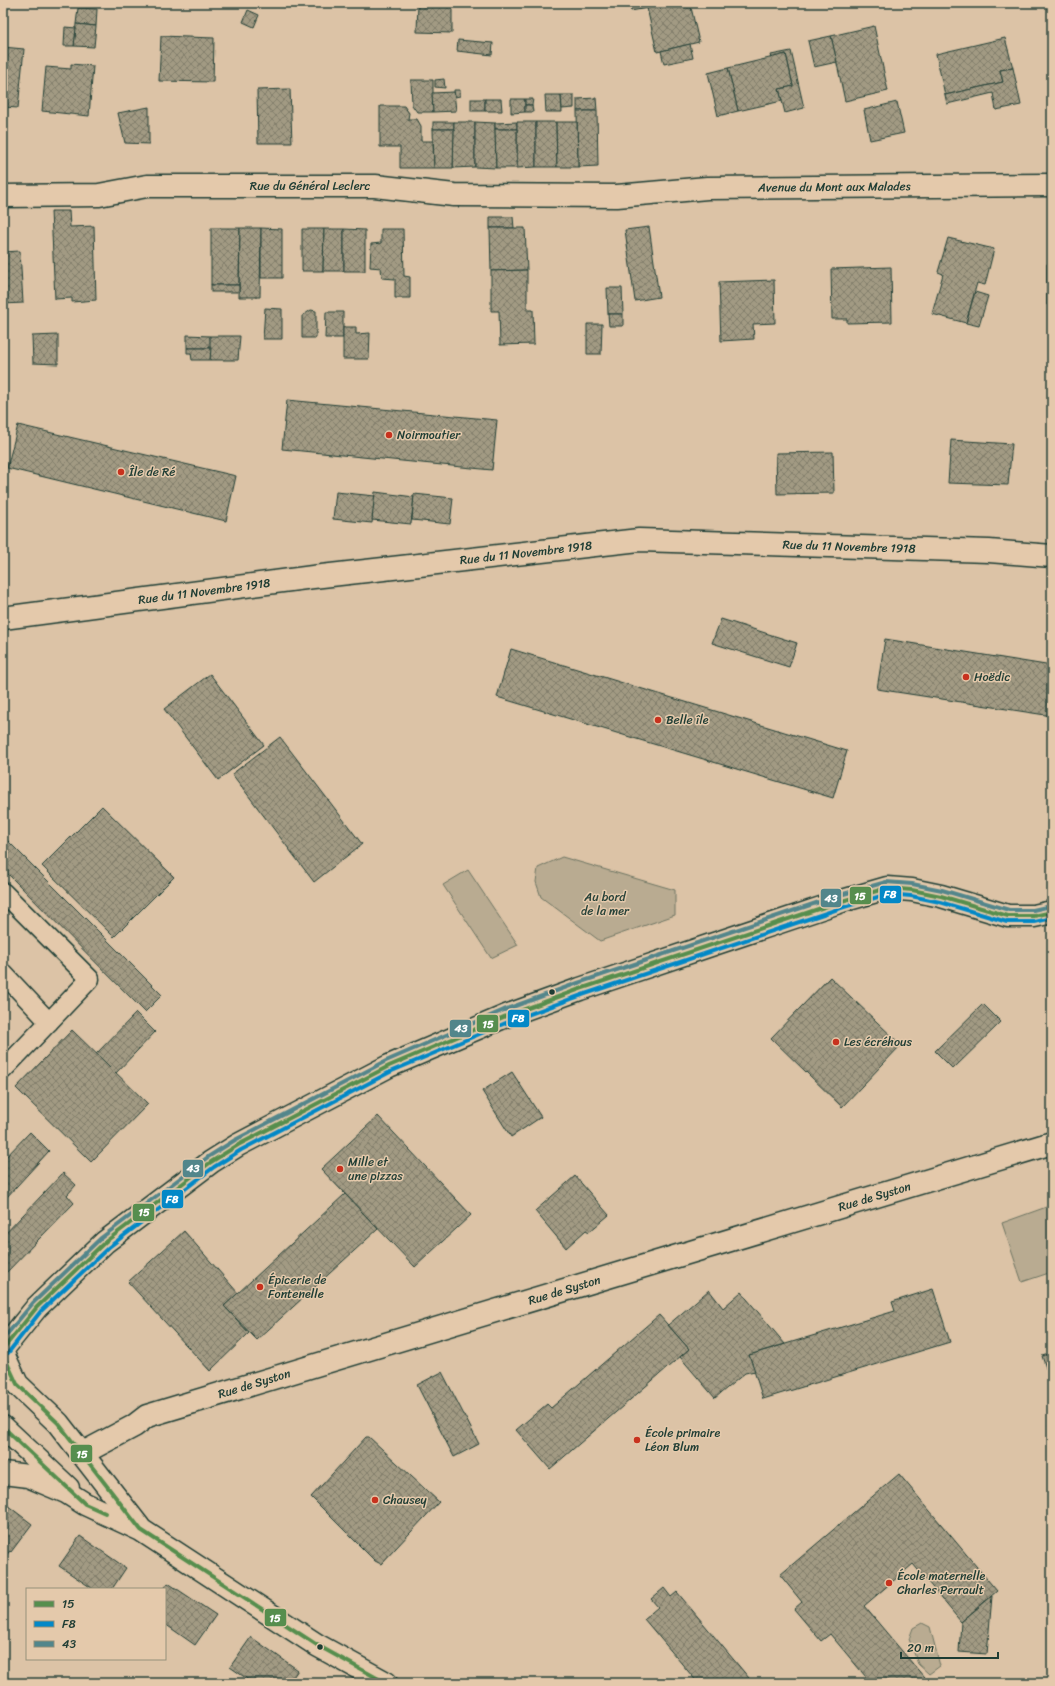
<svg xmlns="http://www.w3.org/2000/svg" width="1055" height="1686" font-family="Sriracha,sans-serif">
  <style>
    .green { fill: #b9ab91; stroke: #6c7462 }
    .building { fill: url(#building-cross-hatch); stroke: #1f3d34 }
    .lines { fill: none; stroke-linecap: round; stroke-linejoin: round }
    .service-casing { stroke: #1f3d34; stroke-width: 21 }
    .minor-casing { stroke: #1f3d34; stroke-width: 25 }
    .tertiary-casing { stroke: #1f3d34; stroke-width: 25 }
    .service { stroke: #e4c9ab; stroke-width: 18 }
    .minor { stroke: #e4c9ab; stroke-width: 22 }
    .tertiary { stroke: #e4c9ab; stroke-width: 22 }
    .bus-1-casing { stroke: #e4c9ab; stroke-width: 7 }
    .bus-2-casing { stroke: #e4c9ab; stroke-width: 7 }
    .bus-3-casing { stroke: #e4c9ab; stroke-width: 7 }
    .bus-1 { stroke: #568e4e; stroke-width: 4 }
    .bus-2 { stroke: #0388c7; stroke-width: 4 }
    .bus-3 { stroke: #52868b; stroke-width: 4 }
    .poi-dot { fill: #c8321e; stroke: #e4c9ab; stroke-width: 1.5 }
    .bus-dot { fill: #1f3d34; stroke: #e4c9ab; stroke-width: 1.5 }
    .labels { text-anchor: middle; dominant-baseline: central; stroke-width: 3; stroke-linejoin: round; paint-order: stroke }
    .street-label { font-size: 12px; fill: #1f3d34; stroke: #e4c9ab }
    .poi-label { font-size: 12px; fill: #1f3d34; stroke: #e4c9ab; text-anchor: start }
    .park-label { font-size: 12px; fill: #274239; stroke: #e4c9ab }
    .line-badge { stroke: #e4c9ab; stroke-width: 1.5 }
    .badge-label { font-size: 11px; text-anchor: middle; font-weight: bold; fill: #fff }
  </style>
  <defs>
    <pattern id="building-cross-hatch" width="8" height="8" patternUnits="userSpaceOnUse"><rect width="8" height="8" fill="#a29a83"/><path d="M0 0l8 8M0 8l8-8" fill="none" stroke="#837f6c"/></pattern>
  </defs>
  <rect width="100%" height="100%" fill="#dcc3a6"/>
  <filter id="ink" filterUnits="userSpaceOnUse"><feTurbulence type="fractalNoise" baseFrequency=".025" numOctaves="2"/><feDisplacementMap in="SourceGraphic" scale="8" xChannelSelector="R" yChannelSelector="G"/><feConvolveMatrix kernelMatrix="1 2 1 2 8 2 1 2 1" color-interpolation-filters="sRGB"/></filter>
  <g filter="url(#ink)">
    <!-- green -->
    <g class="green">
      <path d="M562,857l113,33v25l-75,26 -59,-44 -5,-15 2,-14z"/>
      <path d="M468,870l50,75 -27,13 -48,-73z"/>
      <path d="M1052,1205v67l-30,10 -20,-59z"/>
      <path d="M922,1623l8,4 10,39 -11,8 -11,-10 -9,-25 4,-11z"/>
    </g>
    <!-- building -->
    <g class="building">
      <path d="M418,3h34v30l-35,-1z"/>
      <path d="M629,3h61l9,39 -42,10 -10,-44 -16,3z"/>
      <path d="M78,8l19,1 -1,17 -20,-2z"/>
      <path d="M248,10l11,5 -5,12 -11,-5z"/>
      <path d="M76,24l20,2 -2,21 -20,-1z"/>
      <path d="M874,26l14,65 -43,10 -14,-65z"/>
      <path d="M65,27l11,1 -2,18h-10z"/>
      <path d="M161,36l53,2 -1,44 -54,-1z"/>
      <path d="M831,36l6,26 -23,5 -6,-26z"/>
      <path d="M1005,38l8,30 -13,2 3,12 -58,13 -9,-41z"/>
      <path d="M458,40l35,3 -1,12 -35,-4z"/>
      <path d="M690,44l3,14 -29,6 -3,-13z"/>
      <path d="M3,47l21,2 -6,59 -15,-1z"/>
      <path d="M791,51l13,57 -19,5 -6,-24 14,-3 -7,-32 -14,4 -1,-3z"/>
      <path d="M786,54l7,32 -14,3 3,12 -44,10 -10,-43z"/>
      <path d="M71,64l22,2 -4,50 -47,-5 4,-44 25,2z"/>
      <path d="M728,68l10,43 -20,5 -10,-43z"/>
      <path d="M1013,68l8,37 -25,5 -3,-17 -46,11 -2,-9 58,-13 -3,-12z"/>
      <path d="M444,79l1,9 -10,-1v-7z"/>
      <path d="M411,80h22v32h-16l-5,-7z"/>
      <path d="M290,89l2,54h-34l-1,-53z"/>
      <path d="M454,90h6v6l-5,1z"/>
      <path d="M454,92l2,19 -23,1 -1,-19z"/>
      <path d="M545,95h16l1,17h-16z"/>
      <path d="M561,95h13v13l-12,1z"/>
      <path d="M596,98l1,13h-20v-12z"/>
      <rect x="471" y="99" width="14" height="12"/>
      <path d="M485,99h16l1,12h-17z"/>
      <path d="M511,99h14v13l-14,1z"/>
      <path d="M525,99h8l-1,6h-7z"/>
      <path d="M897,102l7,31 -34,7 -6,-30z"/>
      <path d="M525,105h7l1,7h-8z"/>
      <path d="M380,106h24l5,7 -1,6h9l4,7v15h12l1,27h-34v-21h-20z"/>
      <path d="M149,107v37l-24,-1 -7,-30z"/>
      <path d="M577,111h20l1,55 -20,1z"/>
      <rect x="433" y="122" width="21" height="7"/>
      <path d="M454,122h21v45l-22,1z"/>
      <path d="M475,122l20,1 1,45 -21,-1z"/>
      <path d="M517,122v7h-22v-6z"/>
      <path d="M517,122h19v45l-19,1z"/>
      <path d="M536,122h20l1,45h-21z"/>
      <path d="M556,122h21l1,45h-21z"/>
      <path d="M433,129h21l-1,39h-19z"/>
      <path d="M495,129h22v39h-21z"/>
      <path d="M51,211h18l1,16 24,-1 2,74 -24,2v-4l-17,1z"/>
      <path d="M490,217h23l1,11h-24z"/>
      <path d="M649,227l10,70 -24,4 -10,-71z"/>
      <path d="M211,228h29l-1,57h-28z"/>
      <path d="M240,228h21l-1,69h-21z"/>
      <path d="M261,228l21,1v49h-21z"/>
      <path d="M490,228h35l2,42 -36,1z"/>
      <path d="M302,229h22l-1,42h-21z"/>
      <path d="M324,229h20v42h-21z"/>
      <path d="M344,229l21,1v41h-21z"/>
      <path d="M381,229h22l1,47 6,1v21h-15v-19l-13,-1 -1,-10 -11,-1 1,-23 10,-1z"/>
      <path d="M948,238l46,11 -9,36 -8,-2 -11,40 -34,-9 11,-40 -5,-2z"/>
      <path d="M20,251l3,52 -20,1v-52z"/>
      <path d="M1047,264h5v40l-5,1z"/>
      <path d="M891,267l1,55 -45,1v-4h-15l-1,-50z"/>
      <path d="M527,270v40h6l1,34 -34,1 -1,-34h-8v-40z"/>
      <path d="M774,280l1,43 -22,1 1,15 -33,2 -2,-59z"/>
      <rect x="211" y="285" width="28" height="7"/>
      <path d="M607,288h15l1,26h-15z"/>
      <path d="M975,292l13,4 -9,30 -13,-3z"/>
      <path d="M265,308l17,1v30h-19z"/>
      <path d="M311,310l5,1v27h-14v-22z"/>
      <path d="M326,312h17v26h-18z"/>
      <path d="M608,314h15v12h-14z"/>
      <path d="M587,324h15l-1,30h-14z"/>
      <path d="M343,327h13v7l14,-1 -1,26h-26z"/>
      <path d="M58,335v29l-25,-1 -1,-27z"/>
      <path d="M187,335l23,1 1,12h-24z"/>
      <path d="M210,336h30l-2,24h-28z"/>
      <path d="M187,348h24l-1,12h-18l-1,-7h-4z"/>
      <path d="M287,400l210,20 -5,50 -210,-21z"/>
      <path d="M18,425l218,51 -10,45 -219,-53z"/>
      <path d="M951,440l61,4 -4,41 -60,-2z"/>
      <path d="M833,452l1,41 -57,1 -1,-41z"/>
      <path d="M336,492l39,4 -3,27 -39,-4z"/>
      <path d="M375,492l39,5 -3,27 -39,-4z"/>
      <path d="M414,494l39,4 -3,26 -38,-4z"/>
      <path d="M721,619l76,24 -8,24 -77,-24z"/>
      <path d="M885,639l167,27v50l-175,-27z"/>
      <path d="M511,649l336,102 -14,47 -336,-101z"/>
      <path d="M210,674l54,71 -46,35 -54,-71z"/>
      <path d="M280,737l82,107 -48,38 -82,-108z"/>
      <path d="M102,806l72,71 -60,60 -72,-71z"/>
      <path d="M3,836l159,159 -17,17 -142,-143z"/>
      <path d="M830,977l71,68 -59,62 -71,-69z"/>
      <path d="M983,1004l18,18 -48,47 -18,-18z"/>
      <path d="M136,1013l19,19 -39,41 -20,-19z"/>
      <path d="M72,1030l76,74 -57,58 -75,-74z"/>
      <path d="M512,1072l29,45 -30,20 -29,-46z"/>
      <path d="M378,1116l93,99 -56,52 -94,-98z"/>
      <path d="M30,1132l19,19 -43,47 -3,-3v-35z"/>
      <path d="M63,1173l13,12 -9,10 7,8 -71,73v-40z"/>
      <path d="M575,1176l34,39 -20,17 -3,-2 -20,18 -31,-37z"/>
      <path d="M345,1194l33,35 -121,111 -33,-34z"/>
      <path d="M184,1231l54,62 -14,13 25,27 -39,38 -82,-89z"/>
      <path d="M933,1289l17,53 -187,57 -14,-44 146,-44 -3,-9z"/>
      <path d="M709,1290l14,18 18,-16 44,52 -36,11 6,16 -10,2 -30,25 -35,-41 9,-8 -21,-24z"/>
      <path d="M659,1315l30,34 -139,120 -34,-39 31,-26 4,4z"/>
      <path d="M1052,1353v33l-10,-30z"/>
      <path d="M442,1372l37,72 -25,13 -37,-72z"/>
      <path d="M366,1437h3l70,65 -58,62 -6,-3 -64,-64z"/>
      <path d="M899,1474l98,117 -36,31 -48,-58 -49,42 65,77h-58l-41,-49 -9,7 -27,-32 8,-7 -22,-27z"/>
      <path d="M3,1502l29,22 -21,28 -1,-1 -7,8z"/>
      <path d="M80,1536l46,32 -14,21h-19l-34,-23z"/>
      <path d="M168,1583l48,32 -21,30 -30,-21 -1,-35z"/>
      <path d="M664,1588l7,9 6,-5 72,86 -6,5h-45l-54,-64 14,-12 -7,-8z"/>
      <path d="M992,1596l-5,58 -28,-2 2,-30z"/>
      <path d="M251,1637l47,33 -9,13h-36l-23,-16z"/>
    </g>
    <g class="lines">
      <defs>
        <g id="service">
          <path d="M3,892l87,87 -41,43"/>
          <path d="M3,973l46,49 -46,48"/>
        </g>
        <g id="minor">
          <path id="s1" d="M3,618l310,-41 326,-37 350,11 63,5"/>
          <path d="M3,1354l14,30 41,39 81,104"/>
          <path d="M3,1427l65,61"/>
          <path id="s2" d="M83,1453l51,-27 13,-10 905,-273"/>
          <path d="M3,1473l25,3 38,16 19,12 56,26 176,115 69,38"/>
        </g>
        <g id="tertiary">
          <path id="s3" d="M3,196l96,-1 48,-9h228l79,9 163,1 90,-8 345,-3"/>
          <path d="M3,1349l34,-42 68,-65 106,-80 27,-17 151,-79 117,-50 74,-27 262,-88 45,-13 25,2 29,6 67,20h26l18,-4"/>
        </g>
      </defs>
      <!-- service casing -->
      <use href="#service" class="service-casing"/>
      <!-- minor casing -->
      <use href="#minor" class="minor-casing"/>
      <!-- tertiary casing -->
      <use href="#tertiary" class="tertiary-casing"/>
      <!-- service -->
      <use href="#service" class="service"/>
      <!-- minor -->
      <use href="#minor" class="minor"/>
      <!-- tertiary -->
      <use href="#tertiary" class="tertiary"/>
      <defs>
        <g id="bus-1">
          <path d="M3,1349l34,-42 68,-65 106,-80 27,-17 151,-79 117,-50 74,-27 262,-88 45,-13 25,2 29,6 67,20h26l18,-4"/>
          <path d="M3,1354l14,30 41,39 83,107 176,115 69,38"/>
          <path d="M3,1427l82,77 20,9"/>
        </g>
        <path id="bus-2" d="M8,1353l33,-42 68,-64 105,-80 27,-17 151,-79 116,-49 74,-27 262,-88 44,-13 23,2 29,6 67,20h28l17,-4"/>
        <path id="bus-3" d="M3,1339l30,-36 68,-65 107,-81 27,-17 151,-79 118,-51 74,-27 262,-88 46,-13 26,2 30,6 67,20h24l18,-4"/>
      </defs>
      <!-- bus-1 casing -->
      <use href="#bus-1" class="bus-1-casing"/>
      <!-- bus-2 casing -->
      <use href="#bus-2" class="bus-2-casing"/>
      <!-- bus-3 casing -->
      <use href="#bus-3" class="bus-3-casing"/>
      <!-- bus-1 -->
      <use href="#bus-1" class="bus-1"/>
      <!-- bus-2 -->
      <use href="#bus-2" class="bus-2"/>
      <!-- bus-3 -->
      <use href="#bus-3" class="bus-3"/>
    </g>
  </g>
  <!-- markers -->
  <g class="poi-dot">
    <circle cx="389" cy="435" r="4"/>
    <circle cx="121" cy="472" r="4"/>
    <circle cx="966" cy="677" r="4"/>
    <circle cx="658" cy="720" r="4"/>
    <circle cx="836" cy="1042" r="4"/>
    <circle cx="340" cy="1169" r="4"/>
    <circle cx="260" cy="1287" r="4"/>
    <circle cx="637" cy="1440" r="4"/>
    <circle cx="375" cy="1500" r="4"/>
    <circle cx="889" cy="1583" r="4"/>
  </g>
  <g class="bus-dot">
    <circle cx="552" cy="992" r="3.5"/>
    <circle cx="320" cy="1647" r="3.5"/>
  </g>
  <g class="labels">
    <!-- street labels -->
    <g class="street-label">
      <text stroke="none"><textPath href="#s3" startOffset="308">Rue du Général Leclerc</textPath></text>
      <text stroke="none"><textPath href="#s3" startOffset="833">Avenue du Mont aux Malades</textPath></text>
      <text stroke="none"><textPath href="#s1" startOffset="851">Rue du 11 Novembre 1918</textPath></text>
      <text stroke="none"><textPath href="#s1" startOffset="527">Rue du 11 Novembre 1918</textPath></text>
      <text stroke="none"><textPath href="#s1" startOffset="203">Rue du 11 Novembre 1918</textPath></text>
      <text stroke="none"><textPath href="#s2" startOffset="834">Rue de Syston</textPath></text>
      <text stroke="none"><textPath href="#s2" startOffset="510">Rue de Syston</textPath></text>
      <text stroke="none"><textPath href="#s2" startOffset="186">Rue de Syston</textPath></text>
    </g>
    <!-- poi labels -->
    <g class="poi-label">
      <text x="397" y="435">Noirmoutier</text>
      <text x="129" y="472">Île de Ré</text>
      <text x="974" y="677">Hoëdic</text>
      <text x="666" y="720">Belle île</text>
      <text x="844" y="1042">Les écréhous</text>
      <text x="348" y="1162">Mille et<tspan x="348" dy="14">une pizzas</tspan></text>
      <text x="268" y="1280">Épicerie de<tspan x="268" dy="14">Fontenelle</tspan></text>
      <text x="645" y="1433">École primaire<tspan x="645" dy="14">Léon Blum</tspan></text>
      <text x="383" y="1500">Chausey</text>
      <text x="897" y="1576">École maternelle<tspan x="897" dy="14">Charles Perrault</tspan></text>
    </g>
    <!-- park labels -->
    <g class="park-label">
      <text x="605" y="897">Au bord<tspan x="605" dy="14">de la mer</tspan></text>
    </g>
  </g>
  <g class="line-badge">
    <rect x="879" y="885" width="23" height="19" rx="4" fill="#0388c7"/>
    <rect x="849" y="886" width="23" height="19" rx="4" fill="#568e4e"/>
    <rect x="820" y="888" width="22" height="20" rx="4" fill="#52868b"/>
    <rect x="507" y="1009" width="23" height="19" rx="4" fill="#0388c7"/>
    <rect x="476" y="1014" width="23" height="19" rx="4" fill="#568e4e"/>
    <rect x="449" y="1019" width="23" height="19" rx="4" fill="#52868b"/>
    <rect x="182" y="1159" width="22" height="19" rx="4" fill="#52868b"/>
    <rect x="161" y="1189" width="23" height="20" rx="4" fill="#0388c7"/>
    <rect x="132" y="1203" width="23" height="19" rx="4" fill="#568e4e"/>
    <rect x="70" y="1444" width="23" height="19" rx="4" fill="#568e4e"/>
    <rect x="264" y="1608" width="23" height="19" rx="4" fill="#568e4e"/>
  </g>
  <g class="badge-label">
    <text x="890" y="898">F8</text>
    <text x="860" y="900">15</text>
    <text x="831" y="902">43</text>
    <text x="518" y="1022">F8</text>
    <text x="488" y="1028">15</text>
    <text x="461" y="1032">43</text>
    <text x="193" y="1172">43</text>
    <text x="172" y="1203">F8</text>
    <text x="144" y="1216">15</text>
    <text x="82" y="1458">15</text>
    <text x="275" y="1622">15</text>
  </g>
  <!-- margin -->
  <rect width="1055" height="1686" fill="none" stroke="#e4c9ab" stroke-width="16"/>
  <rect x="8" y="8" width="1039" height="1670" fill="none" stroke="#1f3d34" stroke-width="1.5" filter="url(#ink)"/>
  <!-- legend -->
  <rect x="26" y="1588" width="140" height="72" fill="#e4c9ab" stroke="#95917b"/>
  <rect x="34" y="1601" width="20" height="6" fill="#568e4e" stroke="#95917b"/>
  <text x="62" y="1608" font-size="12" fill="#1f3d34">15</text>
  <rect x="34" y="1621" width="20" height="6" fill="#0388c7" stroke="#95917b"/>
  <text x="62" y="1628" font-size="12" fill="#1f3d34">F8</text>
  <rect x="34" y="1641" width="20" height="6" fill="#52868b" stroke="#95917b"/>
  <text x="62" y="1648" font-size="12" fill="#1f3d34">43</text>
  <!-- scale -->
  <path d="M901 1652v6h97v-6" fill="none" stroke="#1f3d34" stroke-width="2"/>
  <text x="907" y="1652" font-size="12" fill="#1f3d34" stroke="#e4c9ab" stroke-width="3" paint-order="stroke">20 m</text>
</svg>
